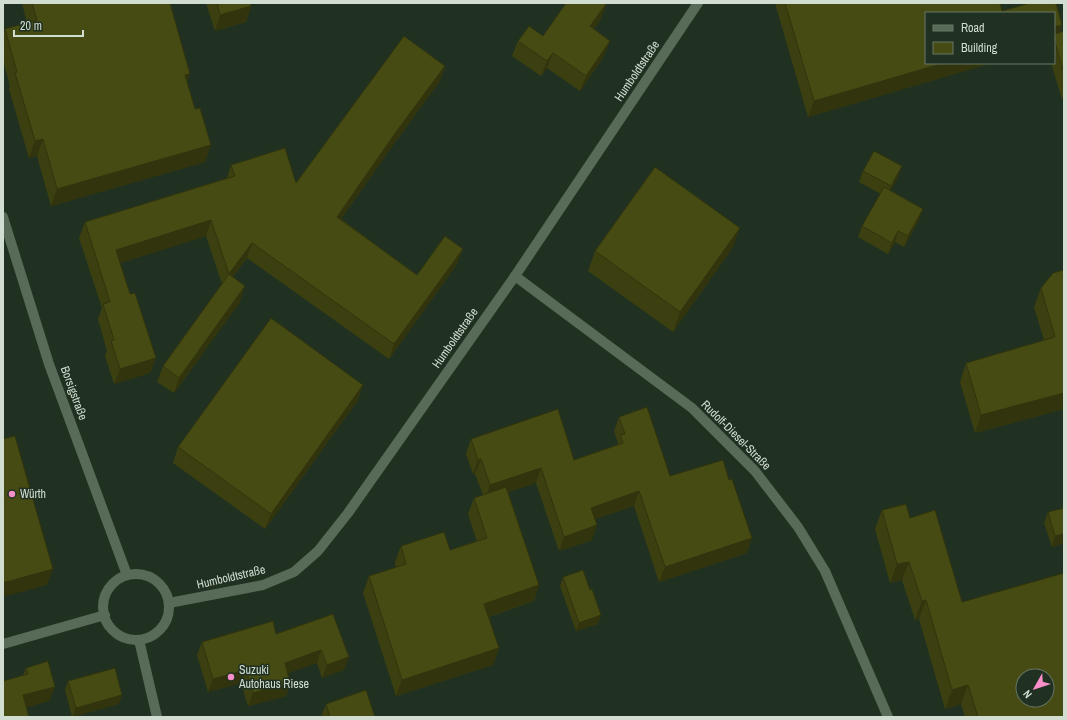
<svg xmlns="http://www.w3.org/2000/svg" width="1067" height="720" font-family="'Archivo Narrow',sans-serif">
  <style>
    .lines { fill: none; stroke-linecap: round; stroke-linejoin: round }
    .minor { stroke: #586b58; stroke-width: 10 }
    .tertiary { stroke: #586b58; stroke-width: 10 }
    .wall { fill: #3c4010 }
    .shaded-wall { fill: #31340d }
    .building { fill: #464a13; stroke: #31340d; fill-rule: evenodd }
    .poi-dot { fill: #f98fc9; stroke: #203121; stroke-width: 1.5 }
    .labels { text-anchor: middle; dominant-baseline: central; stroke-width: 3; stroke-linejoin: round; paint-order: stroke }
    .street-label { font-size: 12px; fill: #d2ddd2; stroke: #203121 }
    .poi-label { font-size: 12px; fill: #d2ddd2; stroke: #203121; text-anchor: start }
  </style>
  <rect width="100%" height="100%" fill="#203121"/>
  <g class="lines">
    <!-- minor -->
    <g class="minor">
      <path d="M515,276l177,132 63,63 43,56 27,44 63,146"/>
      <path d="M169,603l94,-18 31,-13 24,-21 30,-38 167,-237 183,-273"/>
      <path d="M3,644l102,-29"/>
    </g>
    <!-- tertiary -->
    <g class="tertiary">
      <path d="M3,217l46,147 78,211"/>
      <circle cx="136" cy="607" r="33"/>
      <path d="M139,640l18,77"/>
    </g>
  </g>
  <!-- wall -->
  <g class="wall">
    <path d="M22,3h148l17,79 8,27 16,36 -6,17 -154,44 -14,-50 -8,2 -20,-69 1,-3 -7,-26v-26l2,-5 22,-6z"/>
    <path d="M206,3h44l1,3 -5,16 -31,9z"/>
    <path d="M775,3h225l2,8 28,-8h26l6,22 -3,7 5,-1v68h-2l-11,-36h3v-50h-128v50h66l-184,54z"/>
    <path d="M601,19l-7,10 10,27 -24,35 -33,-23 -6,8 -29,-20 6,-15 25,-5z"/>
    <path d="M445,66l-5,15 -49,67 -50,71 76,56 40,-11 -68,95 -142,-101 -14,19 7,25 -66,91 -17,-11 6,-16 59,-82 -16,-48 -86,27 10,31 26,64 -6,15 -36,11 -9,-28 2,-5 -9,-32 4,-11 -23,-70 6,-16 142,-44 4,-13 65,18z"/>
    <path d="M863,171l35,6 -8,14 29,29 -15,27 -9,-5 -7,12 -30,-17 4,-11 19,-32 -22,-12z"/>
    <path d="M733,247l-60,85 -85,-61 7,-20z"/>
    <path d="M1064,270v139l-89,24 -15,-51 6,-19 78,-23 -10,-33 7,-19z"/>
    <path d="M358,400l-93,129 -92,-66 5,-16z"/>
    <path d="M619,417l51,59 77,77 -88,29 -25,-76 -39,13 -3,21 -33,11 -23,-68 -28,9 31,93 -5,16 -45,16 10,31 -6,17 -97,31 -33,-103 6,-17 27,-8 -1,-6 6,-16 49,4 27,-8 -9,-28 6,-16 9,-3 -8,-21h-2l-7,-20 5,-15 103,21 43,-15 1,-2 -4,-12z"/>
    <path d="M882,510l28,8 52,84 102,115h-99l-4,-13 -16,5 -26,-90 -4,1 -13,-40 -12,3 -15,-54z"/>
    <path d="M1048,512l16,31 -12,4 -8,-24z"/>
    <path d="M563,577l35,47 -22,7 -16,-45z"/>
    <path d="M333,614l11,56 -22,8 -5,-15 -29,10 2,10 -4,13 -38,10 -7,-23 -33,9 -11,-37 5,-13 74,-8z"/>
    <path d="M26,668l23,33 -23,6 -23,10 20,-42z"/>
    <path d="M68,681l51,23 -47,13 -7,-27z"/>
    <path d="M326,704l49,13h-54z"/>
  </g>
  <!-- shaded-wall -->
  <g class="shaded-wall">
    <path d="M607,3l-6,16 -16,23 5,-16z"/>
    <path d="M251,6l-5,16 -31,9 5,-16z"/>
    <path d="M1062,25l-6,15 -2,-1v-12z"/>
    <path d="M610,41l-6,15 -24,35 6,-15z"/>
    <path d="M553,53l-6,15 -6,8 6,-15z"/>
    <path d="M944,63h48l-184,54 6,-16z"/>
    <path d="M445,66l-5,15 -49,67 -59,84 5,-15 59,-85z"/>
    <path d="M190,74l-6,16 1,-15z"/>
    <path d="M1064,93v6h-2z"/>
    <path d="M43,139l-6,17 -8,2 6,-17z"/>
    <path d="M211,145l-6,17 -154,44 6,-17z"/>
    <path d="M902,166l-4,11 -11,20 4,-11z"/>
    <path d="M923,209l-4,11 -15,27 4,-11z"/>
    <path d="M211,220l-5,16 -95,30 5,-16z"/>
    <path d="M740,228l-7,19 -60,85 7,-20z"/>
    <path d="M898,231l-3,11 -7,12 4,-11z"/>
    <path d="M252,243l-5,15 -24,32 6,-16z"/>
    <path d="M463,249l-6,15 -68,95 5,-15z"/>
    <path d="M245,286l-5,16 -66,91 5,-15z"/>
    <path d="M156,358l-6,15 -36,11 6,-15z"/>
    <path d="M363,385l-5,15 -93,129 6,-15z"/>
    <path d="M1064,393v16l-89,24 6,-18z"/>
    <path d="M481,459l-6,15h-2l5,-14z"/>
    <path d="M541,468l-5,15 -51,17 5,-15z"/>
    <path d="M639,491l-5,15 -48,16 5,-14z"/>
    <path d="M597,525l-5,15 -33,11 5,-14z"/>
    <path d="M1064,534v9l-12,4 3,-11z"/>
    <path d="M752,538l-5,15 -88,29 6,-15z"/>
    <path d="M909,562l-7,18 -12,3 7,-19z"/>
    <path d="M53,569l-6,16 -44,12v-14z"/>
    <path d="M539,585l-5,16 -56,19 6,-16z"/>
    <path d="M926,600l-7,19 -4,1 7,-19z"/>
    <path d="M601,615l-3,9 -22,7 3,-8z"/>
    <path d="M499,648l-6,17 -97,31 6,-16z"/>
    <path d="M321,650l-4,13 -37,13 5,-13z"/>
    <path d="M349,657l-5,13 -22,8 5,-13z"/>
    <path d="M246,670l-5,13 -33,9 5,-13z"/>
    <path d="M290,683l-4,13 -38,10 5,-13z"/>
    <path d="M968,685l-7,19 -16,5 7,-19z"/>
    <path d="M55,687l-6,14 -31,9 5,-15z"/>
    <path d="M122,695l-3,9 -47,13 4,-9z"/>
  </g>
  <!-- building -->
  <g class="building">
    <path d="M32,3h138l20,71 -5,1 10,34 5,-1 11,37 -154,44 -14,-50 -8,2 -20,-68 2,-1 -12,-43 32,-9z"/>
    <path d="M217,3h33l1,3 -31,9z"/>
    <path d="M566,3h41l-17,23 20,15 -24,35 -33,-23 -6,8 -29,-20 11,-15 14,10z"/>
    <path d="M785,3h215l2,8 28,-8h26l6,22 -8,2v-14h-128v50h18l-130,38z"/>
    <path d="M1064,31v42l-10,-34v-5z"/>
    <path d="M404,36l41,30 -49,66 -59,85 80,58 28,-39 18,13 -69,95 -142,-101 -23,31 16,12 -66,92 -16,-12 66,-92 -18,-54 -95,30 14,44 5,-1 21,65 -36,11 -9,-28 3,-1 -11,-36 7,-2 -25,-80 150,-46 -4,-11 54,-17 11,35z"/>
    <path d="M874,151l28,15 -11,20 -28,-15z"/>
    <path d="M655,167l85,61 -60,84 -85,-61z"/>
    <path d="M884,187l39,22 -15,27 -10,-5 -6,12 -30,-17z"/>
    <path d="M1064,270v123l-83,22 -15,-52 89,-26 -14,-49 12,-15z"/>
    <path d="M271,318l92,67 -92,129 -93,-67z"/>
    <path d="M647,407l23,69 53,-16 6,20 3,-1 20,59 -87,29 -26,-76 -48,17 6,17 -33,12 -23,-69 -51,17 -9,-26 -3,1 -7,-21 87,-30 16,51 49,-17 -3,-8 5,-1 -6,-17z"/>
    <path d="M15,436l38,133 -50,14v-144z"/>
    <path d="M506,487l33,98 -55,19 15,44 -97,32 -33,-104 37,-12 -5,-18 43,-14 6,18 37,-12 -13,-40z"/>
    <path d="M906,504l4,14 25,-8 27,92 102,-29v144h-86l-10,-32 -16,5 -26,-90 -4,1 -13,-39 -12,2 -15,-54zM1023,676h24v24h-24z"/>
    <path d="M1064,508v26l-9,2 -7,-24z"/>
    <path d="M583,570l7,20 2,-1 9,26 -22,8 -16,-46z"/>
    <path d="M333,614l16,43 -22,8 -6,-15 -36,13 5,20 -37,10 -7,-23 -33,9 -11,-37 71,-21 3,13z"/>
    <path d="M48,661l7,26 -32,8 6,22h-26v-36l25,-7 -2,-6z"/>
    <path d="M115,668l7,27 -46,13 -8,-27z"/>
    <path d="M366,690l9,27h-45l-4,-13z"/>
  </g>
  <!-- markers -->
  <g class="poi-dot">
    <circle cx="12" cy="494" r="4"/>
    <circle cx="231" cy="677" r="4"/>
  </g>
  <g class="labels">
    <!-- street labels -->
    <g class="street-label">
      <text transform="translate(637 71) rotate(-56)">Humboldtstraße</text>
      <text transform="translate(455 338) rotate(-55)">Humboldtstraße</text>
      <text transform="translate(74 393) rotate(70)">Borsigstraße</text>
      <text transform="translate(736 435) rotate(45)">Rudolf-Diesel-Straße</text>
      <text transform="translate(231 577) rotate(-13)">Humboldtstraße</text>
    </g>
    <!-- poi labels -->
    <g class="poi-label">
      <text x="20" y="494">Würth</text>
      <text x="239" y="670">Suzuki<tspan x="239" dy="14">Autohaus Riese</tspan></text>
    </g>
  </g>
  <!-- border -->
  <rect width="1067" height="720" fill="none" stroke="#d2ddd2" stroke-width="8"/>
  <!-- legend -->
  <rect x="925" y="12" width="130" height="52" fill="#203121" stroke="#677668"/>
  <rect x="933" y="25" width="20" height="6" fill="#586b58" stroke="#677668"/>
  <text x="961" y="32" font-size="12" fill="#d2ddd2">Road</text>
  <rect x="933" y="42" width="20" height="12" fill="#464a13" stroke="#677668"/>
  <text x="961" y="52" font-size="12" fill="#d2ddd2">Building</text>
  <!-- north arrow -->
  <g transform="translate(1035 688) rotate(231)"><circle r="19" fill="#203121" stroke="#677668"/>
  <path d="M0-3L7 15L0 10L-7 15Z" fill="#f98fc9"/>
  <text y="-6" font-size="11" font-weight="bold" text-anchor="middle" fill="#d2ddd2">N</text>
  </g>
  <!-- scale -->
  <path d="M14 30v6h69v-6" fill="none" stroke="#d2ddd2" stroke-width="2"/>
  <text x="20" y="30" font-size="12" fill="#d2ddd2" stroke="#203121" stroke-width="3" paint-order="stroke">20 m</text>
</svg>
